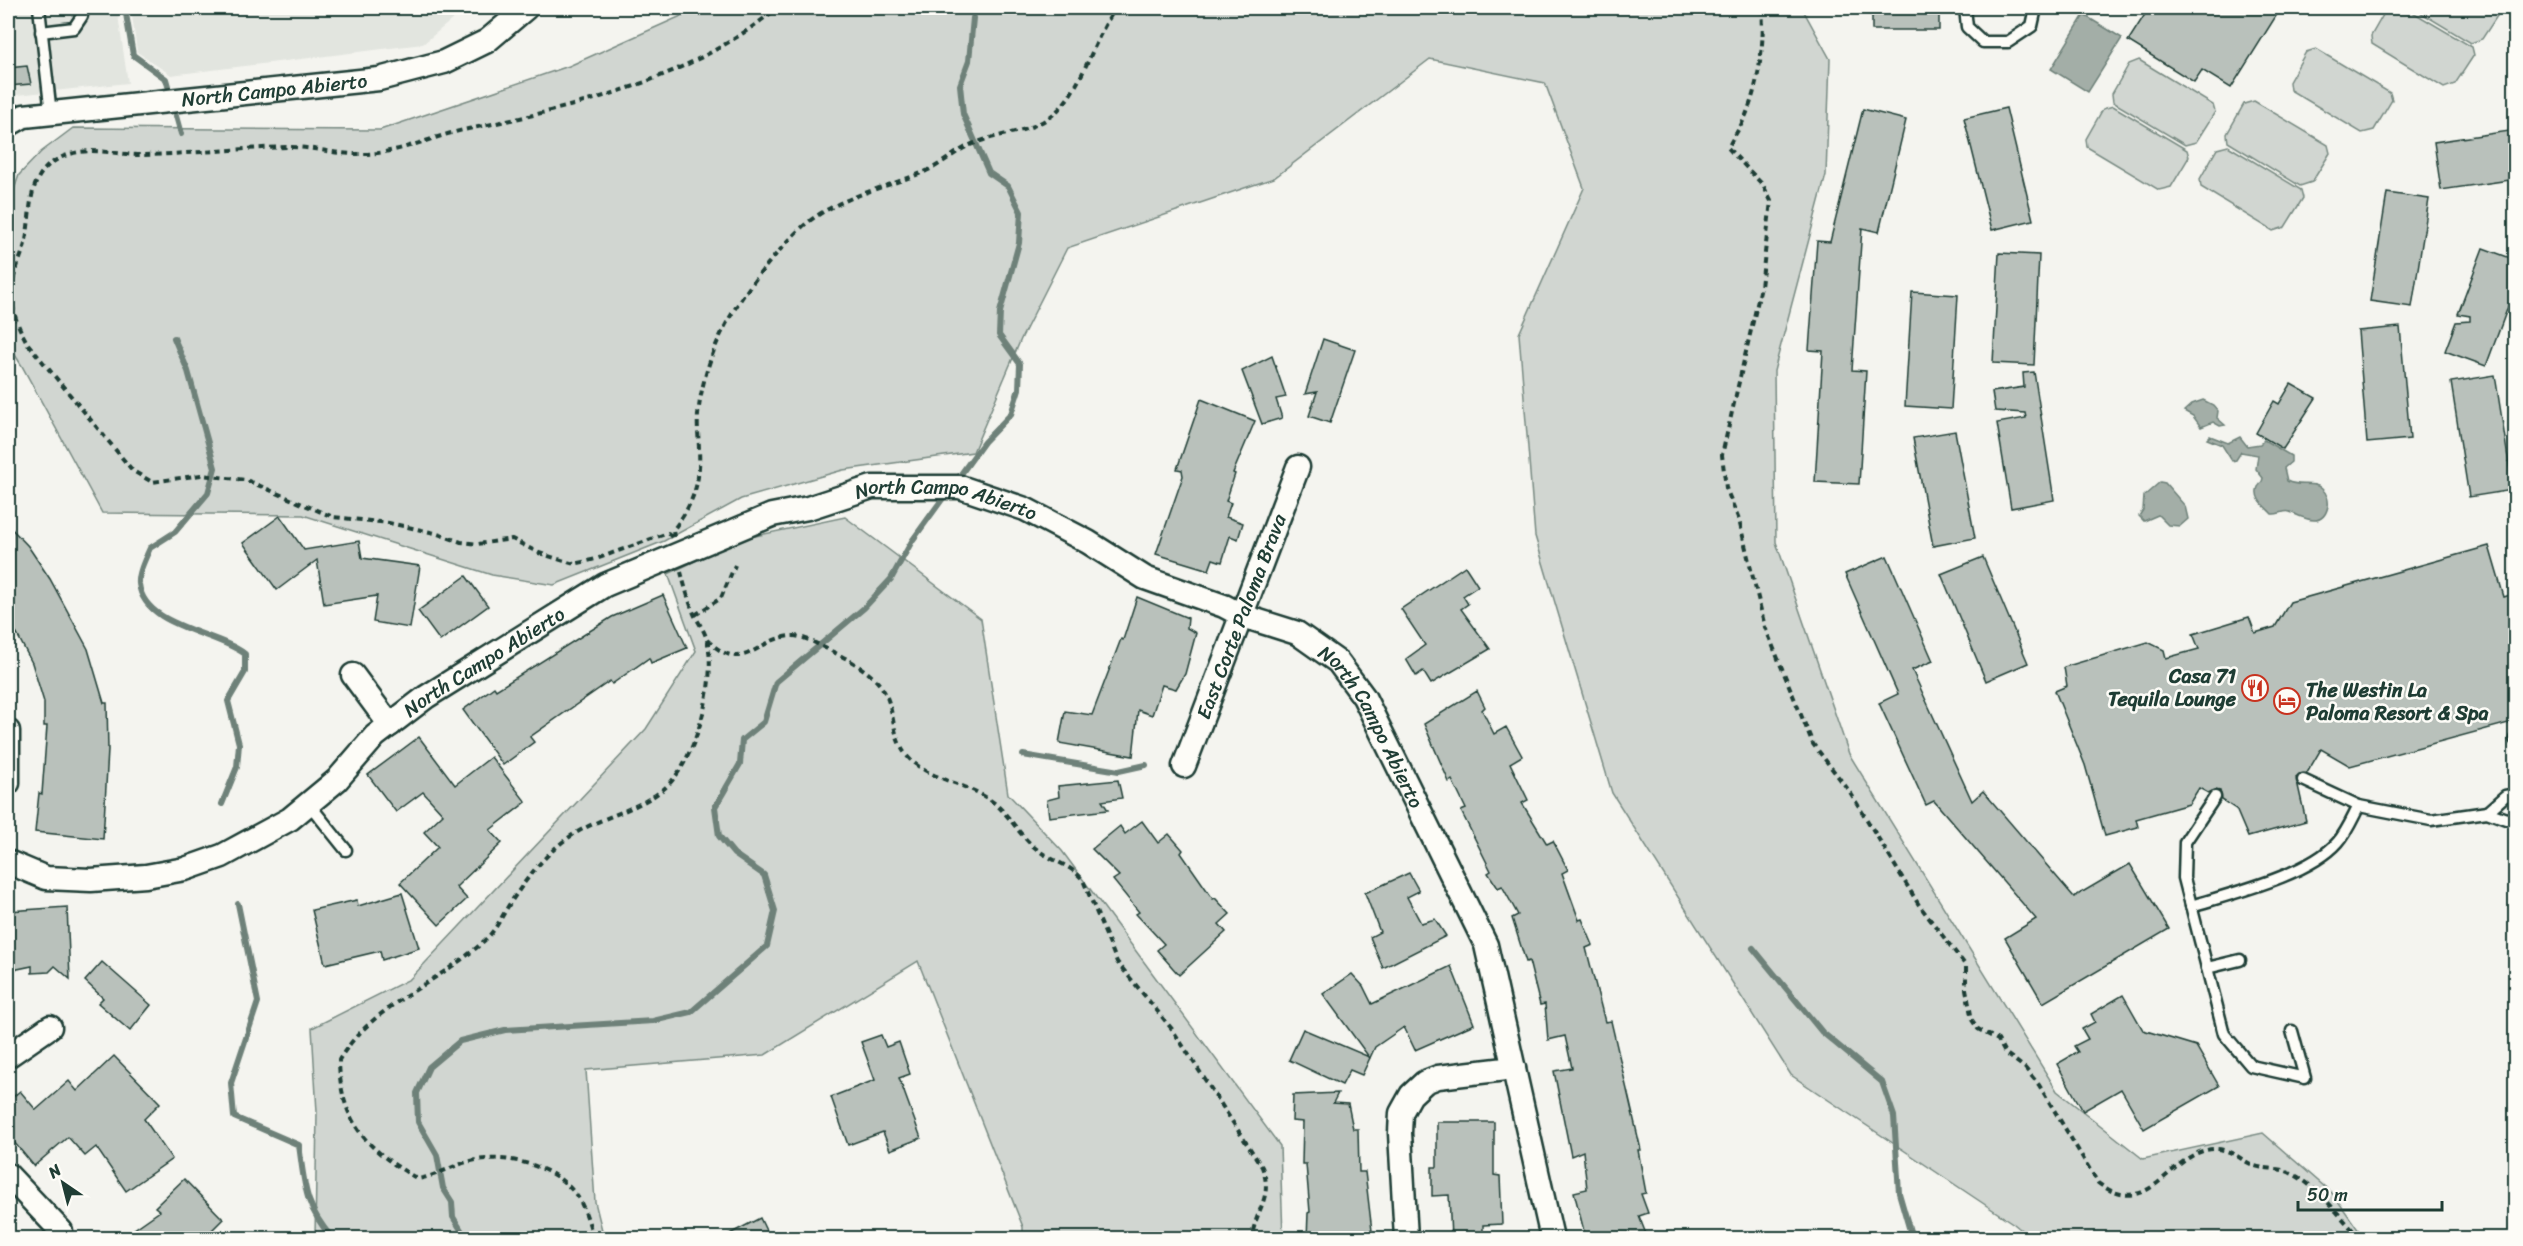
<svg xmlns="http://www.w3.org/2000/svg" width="2523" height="1246" font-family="Sriracha,sans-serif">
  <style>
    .built { fill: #e2e5df }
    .green { fill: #d1d6d1; stroke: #788a82; stroke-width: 1.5 }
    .water { fill: #a3aea7; stroke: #6e8179; stroke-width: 1.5 }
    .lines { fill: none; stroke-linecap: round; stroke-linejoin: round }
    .stream { stroke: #6e8179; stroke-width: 6 }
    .building { fill: #b9c1bb; stroke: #1f3d34; stroke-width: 1.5 }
    .lane-casing { stroke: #1f3d34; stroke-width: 15 }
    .street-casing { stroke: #1f3d34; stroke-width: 27 }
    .path { stroke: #1f3d34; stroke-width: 4; stroke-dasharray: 6 4.5; stroke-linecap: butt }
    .lane { stroke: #fdfcf7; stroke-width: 10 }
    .street { stroke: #fdfcf7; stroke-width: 22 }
    .labels { text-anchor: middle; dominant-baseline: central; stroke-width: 5; stroke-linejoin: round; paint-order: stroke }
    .street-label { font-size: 20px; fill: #1f3d34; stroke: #fdfcf7 }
    .poi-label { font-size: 20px; font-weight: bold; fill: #1f3d34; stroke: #fdfcf7; text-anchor: end }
  </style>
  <rect width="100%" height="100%" fill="#f4f4ef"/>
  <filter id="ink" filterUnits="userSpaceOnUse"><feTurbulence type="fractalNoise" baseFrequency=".0167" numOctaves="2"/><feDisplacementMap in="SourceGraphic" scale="12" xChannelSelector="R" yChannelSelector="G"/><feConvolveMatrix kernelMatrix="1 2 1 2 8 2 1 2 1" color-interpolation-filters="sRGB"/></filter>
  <g filter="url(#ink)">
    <!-- built -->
    <g class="built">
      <path d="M8,8h109l11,75 -120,13z"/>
      <path d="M131,8h335l-43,36 -252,31 -34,-23z"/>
    </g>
    <!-- green -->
    <g class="green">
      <path d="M699,8h1103l28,51 -4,116 -52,196 2,171 73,212 208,337 86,68 120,-26 70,61 31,44h-333l-17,-14 -223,-149 -179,-282 -77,-257 -16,-202 65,-146 -39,-105 -115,-24 -156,119 -207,70 -46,91 -48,113 -130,18 -102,29 -77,42 -110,44 -62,-10 -189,-60 -201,-2 -80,-147 -14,-22v-137l11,-32 22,-23 32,-24 307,2 189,-64z"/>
      <path d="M2387,8h19l66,39 2,8 -19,29 -11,4 -72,-44 -1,-8z"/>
      <path d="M2413,8h87l1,2 -19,29 -11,4z"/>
      <path d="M2316,49l74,44 2,7 -18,30 -12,3 -72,-43 -1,-8 17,-30z"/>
      <path d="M2139,60l74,45 2,7 -19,30 -11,3 -72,-43 -1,-8 17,-30z"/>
      <path d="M2254,101l74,44 2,8 -18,29 -12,4 -72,-44 -1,-8 17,-30z"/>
      <path d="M2113,106l74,44 2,7 -18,30 -12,3 -72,-43 -1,-8 17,-30z"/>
      <path d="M2228,146l73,44 2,8 -18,29 -12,4 -72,-44 -1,-8 17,-30z"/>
      <path d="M845,517l136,102 27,175 54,57 218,295 3,92h-260v-11l-105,-266 -153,94 -179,15 9,132 9,36h-289l2,-126 -5,-84 98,-49 236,-250 50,-78 -28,-77 73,-35z"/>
    </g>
    <!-- water -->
    <g class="water">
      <path d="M2084,15l38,23 -34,54 -37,-23z"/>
      <path d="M2203,400l10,5 5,6 -1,7 8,7 -5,1 -7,-4 -12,5 -8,-11 -9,-5 8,-7z"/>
      <path d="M2210,436l18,7 12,-6 7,9 13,-2 4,-4 27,16v6l-7,6 3,13c12,7 26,-1 35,8 5,4 7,12 6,17 -5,24 -26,11 -38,6 -5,-2 -12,3 -18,2 -6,-7 -19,-15 -14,-27 2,-3 5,-5 5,-9l-7,-9 2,-14 -17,-3 -5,8 -4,1 -10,-16 -15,-6z"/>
      <path d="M2160,482l5,1 20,23 3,13 -8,7 -12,-1 -10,-10 -14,6 -5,-5 4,-6 1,-14z"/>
    </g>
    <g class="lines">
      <!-- stream -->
      <g class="stream">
        <path d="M125,8l8,47 33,24 2,7"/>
        <path d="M176,116l5,18"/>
        <path d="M174,338l14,33 27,97 -7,25 -33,39 -25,16c-5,11 -12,25 -11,36 5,43 78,48 106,70v18l-17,29 11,43 -2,23 -15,37"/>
        <path d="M956,481l28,-39 27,-28 8,-25 1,-25 -21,-29 1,-23 19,-69 2,-31 -13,-26 -19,-13 -26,-59 -3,-29 9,-24 4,-43"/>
        <path d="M1023,755l96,16 27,-6"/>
        <path d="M238,904l20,98 -27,81 3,34 65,28c6,42 5,60 33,93"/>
        <path d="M1753,948l69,84 60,50 12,34 5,77 13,45"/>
        <path d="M466,1238l-13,-21 -1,-15 -9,-14 -6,-33 -19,-33 -1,-29 12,-26 31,-26 45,-11 148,-9 38,-9 76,-66 8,-35 -11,-36 -30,-21 -15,-18 -4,-29 25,-43 2,-24 22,-18 12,-40 88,-74 27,-29 21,-38 34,-47"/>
      </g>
    </g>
    <!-- building -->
    <g class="building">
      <rect x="1872" y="8" width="67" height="22"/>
      <path d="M2149,8h132l-50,80 -29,-18 -8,12 -66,-41z"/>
      <path d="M27,66l4,18 -23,2v-18z"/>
      <path d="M2006,108l27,112 -41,10 -28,-112z"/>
      <path d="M1863,109l43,11 -27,112 -17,-4 -10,142 14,1 -7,113 -44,-2 8,-131 -14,-1 8,-109 13,1z"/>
      <path d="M2516,130v49l-75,11 -7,-48z"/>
      <path d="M2387,193l42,6 -17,108 -42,-6z"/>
      <path d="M2483,248l33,12v25l-30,81 -41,-15 11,-29 14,-1v-5l-12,-2z"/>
      <path d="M1999,253l40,2 -5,110 -41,-2z"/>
      <path d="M1912,292l46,3 -7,114 -46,-3z"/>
      <path d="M2400,327l10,112 -43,4 -9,-112z"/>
      <path d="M1323,339l32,11 -25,73 -21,-7 8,-24 -12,2z"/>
      <path d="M1272,356l14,41 -10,2 6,19 -20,6 -20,-53z"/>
      <path d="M2034,372l20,128 -43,8 -14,-85 29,-5 -1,-5 -30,-2 -3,-19 32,-5 -1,-14z"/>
      <path d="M2495,375l18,115 -44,7 -18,-115z"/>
      <path d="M2291,384l25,14 -33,51 -27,-16 18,-32 5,3z"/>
      <path d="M1201,399l54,22 -22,52 2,1 -9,27 5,2 -5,14 17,6 -5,16 -8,-3 -8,26 -9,-3 -4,11 -53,-16 27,-78 -1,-6 -5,-1z"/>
      <path d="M1955,431l20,107 -42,8 -20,-108z"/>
      <path d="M280,516l24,34 55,-9 3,17 58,8 -10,62 -37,-6 4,-26 -53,8 -7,-44 -40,30 -34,-47z"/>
      <path d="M8,525l20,21 22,33 38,70 16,54h3l1,47 -5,89 -68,-7 4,-39 3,1 5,-68h-3v-24l-12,-39 -24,-46z"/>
      <path d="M2489,546l15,51 6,-2 6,22v104l-166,45 -29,-17 -14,24 -8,1 -3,3 10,44 -58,16 -12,-28 -14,-9 -2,-9 -5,-1 -7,3 -9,-5 -10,16 -53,15 2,8 -33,9 -20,-71 -30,-74 12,-5 -3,-19 84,-25 16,8 2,8 33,-9 -6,-15 56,-17 6,16 20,-6 15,-25z"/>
      <path d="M1887,556l46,105 -21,9 60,131 11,-10 91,106 56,-33 39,65 -126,74 -38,-65 31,-19 -102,-118 -8,4 -47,-102 19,-9 -53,-120z"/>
      <path d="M1983,557l45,106 -42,18 -45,-107z"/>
      <path d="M1465,566l13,20 -15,10 5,8 -7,5 29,40 -59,35 -8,-13 -7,5 -10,-17 19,-14 -24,-36z"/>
      <path d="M466,576l22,30 -48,35 -22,-30z"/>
      <path d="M663,595l24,53 -36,15 -2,-5 -37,26 -2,-3 -80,56 4,5 -31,23 -40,-55 31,-23 2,3 116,-73z"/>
      <path d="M1137,597l51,21 -1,10 9,5 -11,41 -9,15 -14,-4 -10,30 -14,-5 -5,46 -74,-13 6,-32 27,4 29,-76 2,1z"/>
      <path d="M1477,691l8,16 -3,3 12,24 12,-7 16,29 -12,7 18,37 -6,3 25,41 6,-3 15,29 -6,3 17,47 3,-1 11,26 -7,3 19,74 6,-1 30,129h-3l8,43 -5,1 7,19 -9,3 7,18 -12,5h-48l-12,-47 13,-3 -4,-38 -12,5 -17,-85 18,-3 -7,-32 -17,4 -3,-36 -5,1 -11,-44 -3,1 -14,-44 6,-3 -16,-29 -4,2 -10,-15 3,-2 -30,-60 5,-2 -14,-29 -3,2 -25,-58z"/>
      <path d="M419,737l36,48 36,-28 35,45 -36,28 12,13 -46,44 11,12 -28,26 -39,-42 38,-36 -14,-15 19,-18 -20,-22 -27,20 -28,-37z"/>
      <path d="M1118,780l4,18 -20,3 6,9 -59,7 -2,-17 12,-3 -1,-11z"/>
      <path d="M1142,821l16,22 11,-9 14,16 -2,3 32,46 2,-1 15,16 -11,10 7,8 -47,43 -22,-25 7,-6 -28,-30 3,-2 -26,-32 6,-4 -27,-27 28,-23 5,8z"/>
      <path d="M1409,873l10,18 -12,6 14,26 14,-4 11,17 -63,32 -13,-31 10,-5 -15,-39z"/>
      <path d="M402,893l17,55 -37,12 -2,-9 -55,13 -13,-54 45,-10 1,6z"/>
      <path d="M67,907l3,72 -15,-13 -6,6 -17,1v-7l-24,5v-60z"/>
      <path d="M102,962l49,43 -21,26 -32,-28 5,-5 -18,-17z"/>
      <path d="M1451,966l23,58 -59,26 -11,-23 -29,20 -13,28 -12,-5 -8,15 -53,-25 14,-31 66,28 -46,-63 29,-20 11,12 9,18z"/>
      <path d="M2123,995l20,35 53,16 23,40 -75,43 -23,-40 -38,22 -26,-47 21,-12 -4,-6 14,-7 -6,-10 13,-7 -4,-8z"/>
      <path d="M881,1035l5,12 13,-5 11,32 -11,4 22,60 -31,12 -7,-18 -35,13 -17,-48 44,-17 -14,-38z"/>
      <path d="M114,1056l46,47 -16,16 28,40 -46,32 -30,-44 -11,9 -17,-19 -34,29 -26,-31v-34l12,-10 16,19 33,-29 8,10z"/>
      <path d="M1338,1093l-5,10 15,1 5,25h5l1,43h6l7,59 -17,1v7h-48l1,-26 2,-1 -4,-48h-4l1,-42 -11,-1 1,-26z"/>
      <path d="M1437,1122h57v53l6,1 2,48 -19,1v12l-32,1 -2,-43 -17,1v-29h5z"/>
      <path d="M184,1179l39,40 -20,20h-83l40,-28 -5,-4z"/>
      <path d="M760,1218l10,21h-50z"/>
    </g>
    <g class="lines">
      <defs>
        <g id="lane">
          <path d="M39,8l12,106"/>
          <path d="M1965,8l2,19 16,15h25l24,-16 4,-18"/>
          <path d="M41,32l33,-4 8,-12"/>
          <path d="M2515,739h1"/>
          <path d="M2303,780l56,26 72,14 56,-8 19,7 10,-2"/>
          <path d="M2215,797l-30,45 -1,36 40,156 27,32 54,12 -13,-47"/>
          <path d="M309,804l37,46"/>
          <path d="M2487,812l18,-16 11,-2"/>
          <path d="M2191,906c42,-13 118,-31 147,-64 9,-10 15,-25 21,-36"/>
          <path d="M2207,968l33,-8"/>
        </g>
        <g id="street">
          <path id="s1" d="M8,125l16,-9 355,-37 65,-17 43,-21 39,-33"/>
          <path d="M353,675l37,50"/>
          <path d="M8,731v52"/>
          <path id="s2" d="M1184,766l114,-299"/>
          <path id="s3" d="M8,862l38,16 45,2 55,-4 39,-7 37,-13 68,-37 47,-39 38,-44 51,-39 179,-112 167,-70 36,-7 64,-21h88l65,22 63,33 57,36 79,28 19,10 54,17 41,29 26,35 122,248 66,293"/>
          <path d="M8,1056l42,-29"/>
          <path d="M8,1175l53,56"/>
          <path d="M1406,1238l-6,-105 1,-20 10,-18 14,-13 13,-5 76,-9"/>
        </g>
      </defs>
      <!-- lane casing -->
      <use href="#lane" class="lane-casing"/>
      <!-- street casing -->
      <use href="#street" class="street-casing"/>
      <!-- path -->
      <g class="path">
        <path d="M1762,8c3,33 -3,75 -16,107 -5,12 -13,22 -18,33l35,37 8,16 -10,86 -39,168 4,33 13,32 26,107 48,117 37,48 69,113 47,61v23l6,31 6,9 20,11 7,13 20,15 14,17 59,98c53,39 71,-31 115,-34 18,-1 27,11 42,17 10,3 21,2 31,5 29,11 53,45 74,67"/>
        <path d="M672,537l-4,-4 -72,26 -22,5 -35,-11 -27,-14 -34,5 -17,-2 -26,-9 -46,-10 -56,-6 -87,-37 -45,-5 -49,7 -19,-11 -105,-127c-9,-15 -16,-31 -16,-49 -1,-20 10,-37 14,-55 6,-30 0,-64 32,-81 28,-15 55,-4 84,-4 49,-1 99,-7 148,-8 24,0 48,8 72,7 38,0 70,-18 106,-25 109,-22 222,-49 309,-121"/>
        <path d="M674,537l-1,-7c19,-24 28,-47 26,-79 0,-12 -2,-23 -1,-36 8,-73 44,-125 93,-177 35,-39 86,-47 133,-66 18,-7 32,-22 51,-29 28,-11 60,-10 83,-33 27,-28 35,-71 58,-102"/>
        <path d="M695,615l26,-17 14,-33"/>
        <path d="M707,640c40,38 48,-4 87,-4 10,1 20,6 29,11 21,10 51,24 62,46 12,24 5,50 29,70 21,17 50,20 73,35 21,12 31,38 51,52 15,12 32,14 45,30l34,82 55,67 90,138c12,31 -7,42 -10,71"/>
        <path d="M593,1238c-3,-13 -7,-26 -14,-39 -21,-33 -71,-46 -108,-38 -18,4 -34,15 -53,18 -51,-29 -78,-57 -79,-119 34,-57 100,-76 146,-120 12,-11 17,-25 26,-38 16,-24 33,-47 57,-64 28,-20 65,-26 93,-47 34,-24 57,-111 46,-151 -2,-8 -8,-17 -12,-24 -6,-14 -10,-29 -14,-44"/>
      </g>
      <!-- lane -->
      <use href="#lane" class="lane"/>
      <!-- street -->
      <use href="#street" class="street"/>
    </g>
  </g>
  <!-- icons -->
  <defs>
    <symbol id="restaurant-ring" viewBox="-11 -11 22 22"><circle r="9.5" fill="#fdfcf7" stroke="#c8321e" stroke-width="1.5"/><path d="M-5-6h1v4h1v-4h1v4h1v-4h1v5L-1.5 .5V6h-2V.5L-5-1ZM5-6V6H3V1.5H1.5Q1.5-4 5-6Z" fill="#c8321e"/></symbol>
    <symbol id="hotel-ring" viewBox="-11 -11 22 22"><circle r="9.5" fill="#fdfcf7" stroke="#c8321e" stroke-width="1.5"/><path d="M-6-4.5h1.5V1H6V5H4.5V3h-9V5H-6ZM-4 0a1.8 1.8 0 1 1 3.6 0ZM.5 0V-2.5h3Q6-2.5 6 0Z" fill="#c8321e"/></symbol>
  </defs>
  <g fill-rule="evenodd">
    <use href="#restaurant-ring" x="2240" y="673" width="30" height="30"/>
    <use href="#hotel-ring" x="2272" y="686" width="30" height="30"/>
  </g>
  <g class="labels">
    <!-- street labels -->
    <g class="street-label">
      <text stroke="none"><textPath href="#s1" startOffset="270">North Campo Abierto</textPath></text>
      <text stroke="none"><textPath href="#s3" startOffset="1053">North Campo Abierto</textPath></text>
      <text stroke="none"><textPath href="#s2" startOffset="160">East Corte Paloma Brava</textPath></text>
      <text stroke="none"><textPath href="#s3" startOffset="549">North Campo Abierto</textPath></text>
      <text stroke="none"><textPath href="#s3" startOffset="1557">North Campo Abierto</textPath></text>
    </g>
    <!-- poi labels -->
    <g class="poi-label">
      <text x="2236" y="676">Casa 71<tspan x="2236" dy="23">Tequila Lounge</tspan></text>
      <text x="2306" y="690" text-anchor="start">The Westin La<tspan x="2306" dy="23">Paloma Resort &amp; Spa</tspan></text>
    </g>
  </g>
  <!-- margin -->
  <rect width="2523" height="1246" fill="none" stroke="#fdfcf7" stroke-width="30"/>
  <rect x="15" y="15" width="2493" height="1216" fill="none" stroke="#1f3d34" stroke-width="2" filter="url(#ink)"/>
  <!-- north arrow -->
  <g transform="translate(63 1183) rotate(325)" stroke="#fdfcf7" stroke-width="4.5" paint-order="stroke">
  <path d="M0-4.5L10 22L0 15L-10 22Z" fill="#1f3d34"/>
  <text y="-9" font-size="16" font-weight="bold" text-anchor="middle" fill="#1f3d34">N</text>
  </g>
  <!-- scale -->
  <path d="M2298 1201v9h144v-9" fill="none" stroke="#1f3d34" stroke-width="3"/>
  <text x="2307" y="1201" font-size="18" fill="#1f3d34" stroke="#fdfcf7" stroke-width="4.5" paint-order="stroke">50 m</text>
</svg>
